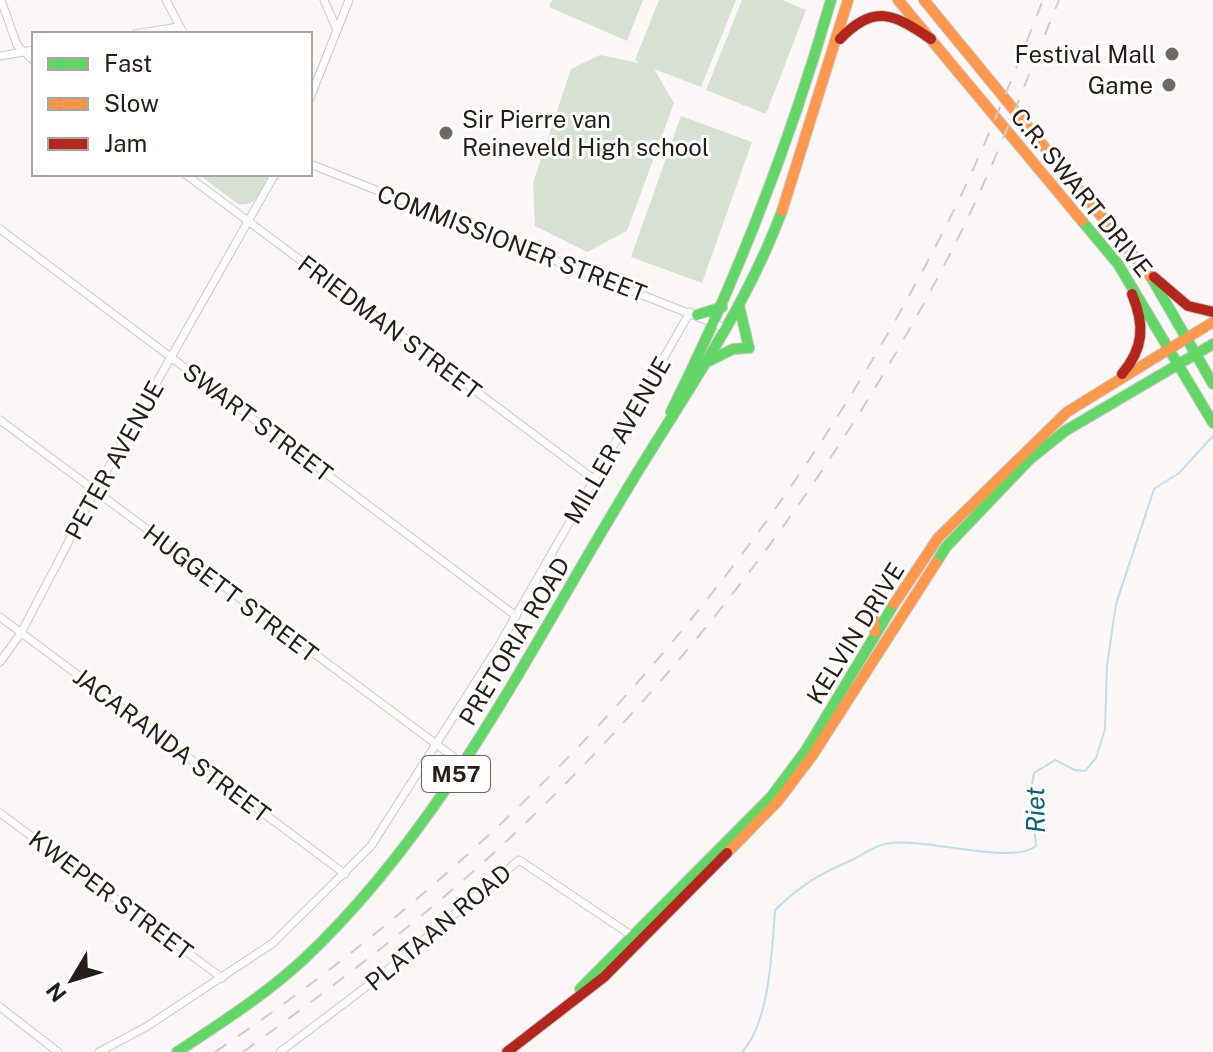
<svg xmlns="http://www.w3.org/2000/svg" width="1213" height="1052" font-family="'Public Sans',sans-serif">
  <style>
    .green { fill: #d8e1d1 }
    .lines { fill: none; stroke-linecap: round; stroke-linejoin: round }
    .stream { stroke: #c1dee7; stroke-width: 2 }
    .street-casing { stroke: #cec8c5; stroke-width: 9 }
    .fast-casing { stroke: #cec8c5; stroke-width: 12 }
    .slow-casing { stroke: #cec8c5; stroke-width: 12 }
    .jam-casing { stroke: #cec8c5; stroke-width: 12 }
    .street { stroke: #fefefe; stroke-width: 7 }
    .fast { stroke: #63d668; stroke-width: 10 }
    .slow { stroke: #ff974d; stroke-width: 10 }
    .jam { stroke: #b3261e; stroke-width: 10 }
    .rail { stroke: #cecccc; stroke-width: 2; stroke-dasharray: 14 14; stroke-linecap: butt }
    .poi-dot { fill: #706966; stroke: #fff; stroke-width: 3 }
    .labels { text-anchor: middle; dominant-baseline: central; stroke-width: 6; stroke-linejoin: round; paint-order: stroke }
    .shield { fill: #fff; stroke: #67605d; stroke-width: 2 }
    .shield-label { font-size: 22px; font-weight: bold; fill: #261c18 }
    .poi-label { font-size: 24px; fill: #261c18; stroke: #fff; text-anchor: end }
    .street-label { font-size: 24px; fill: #261c18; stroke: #fff }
    .water-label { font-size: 26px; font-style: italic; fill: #0e6174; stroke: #fff }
  </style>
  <rect width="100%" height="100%" fill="#faf7f6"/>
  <!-- green -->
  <g class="green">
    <path d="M552,0h91l-16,41 -78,-34z"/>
    <path d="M659,0h77l-35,87 -47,-18 20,34 -47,128 -40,21 -52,-26 -2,-43 38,-114 29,-14 39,8 -4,-3z"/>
    <path d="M742,0h40l24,10 -40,104 -60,-24z"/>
    <path d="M681,116l71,26 -50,141 -71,-26z"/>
    <path d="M198,174h72c-8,15 -12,34 -32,30z"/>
  </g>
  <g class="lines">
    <!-- stream -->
    <path class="stream" d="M742,1052c28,-30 30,-102 33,-142 26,-25 44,-36 77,-50 10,-5 22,-14 33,-16 39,-8 125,22 151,2l-5,-56 3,-17 21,-13 20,10 10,1 11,-13 9,-29 2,-63 9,-62 38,-115 25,-16 34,-37"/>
    <defs>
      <g id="street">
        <path d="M1,0l16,45 17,16"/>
        <path d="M166,0l18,34"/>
        <path d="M324,0l13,30"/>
        <path d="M135,34l43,-7"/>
        <path d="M0,56l34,-6"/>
        <path d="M310,98l39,-98"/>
        <path d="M310,164l416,164"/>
        <path d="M185,174l410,306"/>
        <path d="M0,229l516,387"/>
        <path d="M0,420l463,344"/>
        <path d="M0,617l345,257"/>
        <path d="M0,662l21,-29 74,-142 180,-317"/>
        <path d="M0,813l222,165"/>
        <path d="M0,1007l58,45"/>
        <path d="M99,1052l47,-25 127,-84 98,-97 127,-199 192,-335"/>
        <path d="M280,1052l103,-78 136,-114 115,77"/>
      </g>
      <g id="fast">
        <path d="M925,0l1,2"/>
        <path d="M1082,221l36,43 95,159"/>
        <path d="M1151,277l62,107"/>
        <path d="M739,305l10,43"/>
        <path d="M697,315l25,-8"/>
        <path d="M709,361l24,-12 16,-1"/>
        <path d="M671,412c66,-133 119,-269 160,-412"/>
        <path d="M936,563l10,-16 84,-88 35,-28 148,-87"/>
        <path d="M580,989l191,-192 35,-47 88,-146"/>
        <path d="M177,1052c44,-29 88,-57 127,-93 137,-129 223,-304 319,-463 56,-94 120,-181 159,-285"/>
      </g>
      <g id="slow">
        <path d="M898,0l184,221"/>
        <path d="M924,0l227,277"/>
        <path d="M782,211l66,-211"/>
        <path d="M872,599l3,33"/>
        <path d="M894,604l44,-66 129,-126 146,-90"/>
        <path d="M727,853l51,-52 34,-45 124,-193"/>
      </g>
      <g id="jam">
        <path d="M840,39c34,-36 54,-25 91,0"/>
        <path d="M1154,277l34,29 25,6"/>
        <path d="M1122,374c22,-26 23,-49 10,-80"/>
        <path d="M507,1052l97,-75 123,-124"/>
      </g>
    </defs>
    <!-- street casing -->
    <use href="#street" class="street-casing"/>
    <!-- fast casing -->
    <use href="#fast" class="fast-casing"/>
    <!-- slow casing -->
    <use href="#slow" class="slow-casing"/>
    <!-- jam casing -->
    <use href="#jam" class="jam-casing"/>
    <!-- street -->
    <use href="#street" class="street"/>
    <!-- fast -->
    <use href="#fast" class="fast"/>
    <!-- slow -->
    <use href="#slow" class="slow"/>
    <!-- jam -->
    <use href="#jam" class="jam"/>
    <!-- rail -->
    <g class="rail">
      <path d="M215,1052c314,-212 559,-487 731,-826 37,-73 67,-150 97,-226"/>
      <path d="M243,1052c88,-64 175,-129 255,-203 188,-174 349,-387 463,-617 37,-75 66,-154 98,-232"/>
    </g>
  </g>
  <!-- markers -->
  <g class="poi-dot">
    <circle cx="1172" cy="54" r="8"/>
    <circle cx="1169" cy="85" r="8"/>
    <circle cx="446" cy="133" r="8"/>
  </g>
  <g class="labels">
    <!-- shield labels -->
    <rect class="shield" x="422" y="756" width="68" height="36" rx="6"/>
    <g class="shield-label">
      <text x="456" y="774">M57</text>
    </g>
    <!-- poi labels -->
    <g class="poi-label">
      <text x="1156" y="54">Festival Mall</text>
      <text x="1153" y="85">Game</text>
      <text x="462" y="119" text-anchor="start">Sir Pierre van<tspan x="462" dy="28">Reineveld High school</tspan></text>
    </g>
    <!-- street labels -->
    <g class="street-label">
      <text transform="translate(1082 192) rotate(51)">C.R. SWART DRIVE</text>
      <text transform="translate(512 243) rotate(21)">COMMISSIONER STREET</text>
      <text transform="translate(390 327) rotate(37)">FRIEDMAN STREET</text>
      <text transform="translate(258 422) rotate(37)">SWART STREET</text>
      <text transform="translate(617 440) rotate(-60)">MILLER AVENUE</text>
      <text transform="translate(114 460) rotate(-61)">PETER AVENUE</text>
      <text transform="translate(231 593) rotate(37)">HUGGETT STREET</text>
      <text transform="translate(855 633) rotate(-58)">KELVIN DRIVE</text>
      <text transform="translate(514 641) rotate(-59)">PRETORIA ROAD</text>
      <text transform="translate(172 745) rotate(37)">JACARANDA STREET</text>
      <text transform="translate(111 895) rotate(37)">KWEPER STREET</text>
      <text transform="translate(438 927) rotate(-40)">PLATAAN ROAD</text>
    </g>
    <!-- water labels -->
    <g class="water-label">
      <text transform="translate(1035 810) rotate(-91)">Riet</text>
    </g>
  </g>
  <!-- legend -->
  <rect x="32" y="32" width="280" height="144" fill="#ffffff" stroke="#a8a4a3" stroke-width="2"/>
  <rect x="48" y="58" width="40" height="12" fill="#63d668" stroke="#a8a4a3" stroke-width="2"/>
  <text x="104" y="72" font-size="24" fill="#261c18">Fast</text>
  <rect x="48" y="98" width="40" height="12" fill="#ff974d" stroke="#a8a4a3" stroke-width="2"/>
  <text x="104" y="112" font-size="24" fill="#261c18">Slow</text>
  <rect x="48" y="138" width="40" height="12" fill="#b3261e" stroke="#a8a4a3" stroke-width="2"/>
  <text x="104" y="152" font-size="24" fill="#261c18">Jam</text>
  <!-- north arrow -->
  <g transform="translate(72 980) rotate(232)" stroke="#ffffff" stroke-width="6" paint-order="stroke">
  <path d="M0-6L14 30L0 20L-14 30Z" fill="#261c18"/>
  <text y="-12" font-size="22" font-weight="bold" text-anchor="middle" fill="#261c18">N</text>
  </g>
</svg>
